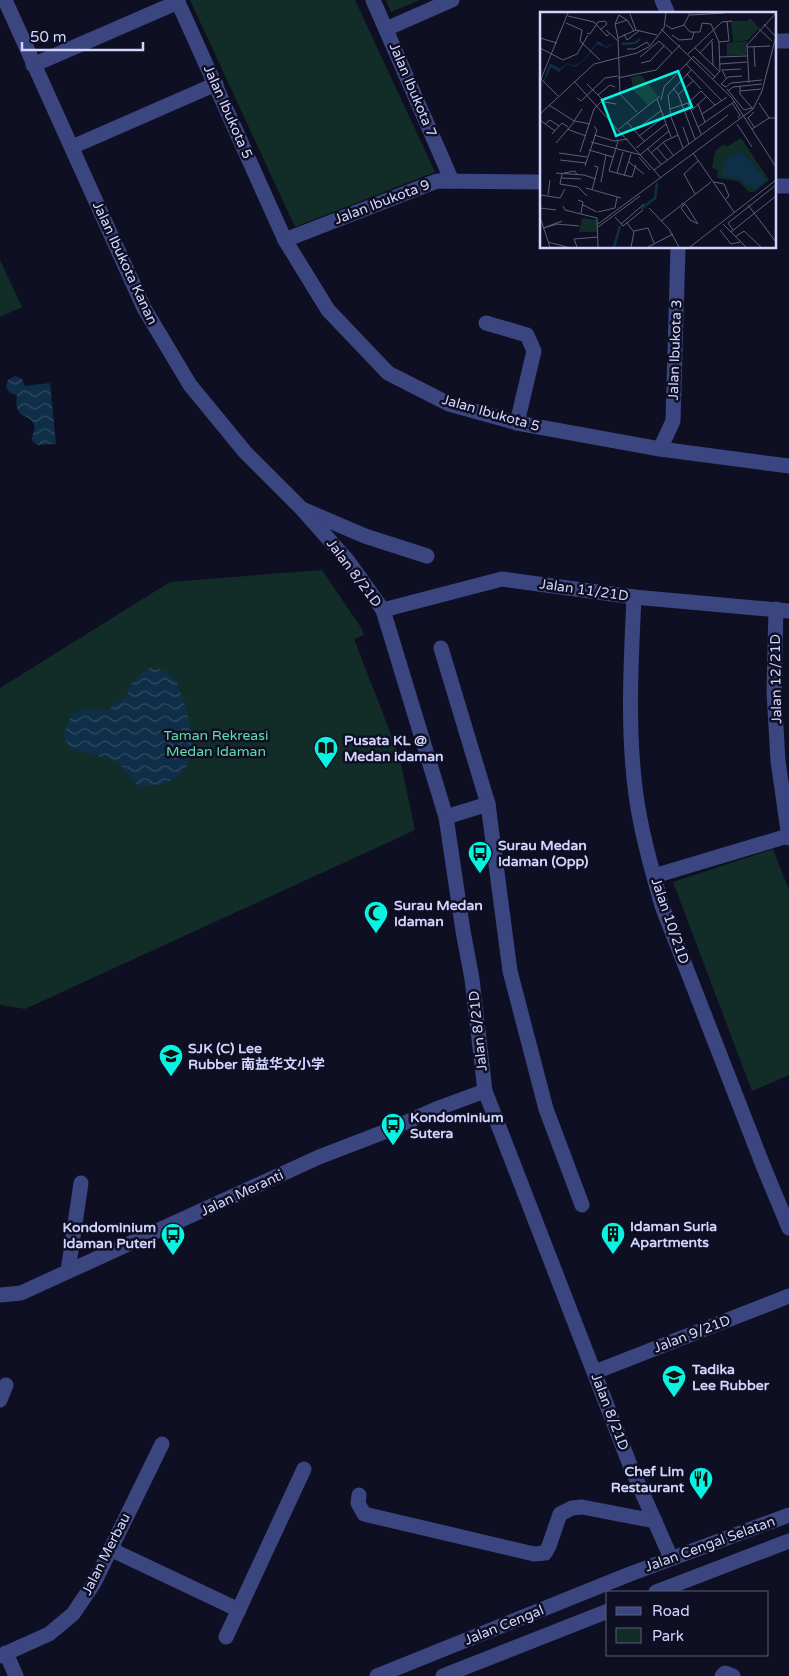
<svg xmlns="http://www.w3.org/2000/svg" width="789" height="1676" font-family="'Varela Round','Noto Sans SC',sans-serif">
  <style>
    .green { fill: #122d27 }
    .water { fill: url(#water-waves) }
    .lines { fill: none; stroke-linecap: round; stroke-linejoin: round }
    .minor { stroke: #3b4580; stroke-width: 15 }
    .labels { text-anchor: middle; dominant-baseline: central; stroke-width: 5; stroke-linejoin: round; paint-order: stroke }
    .street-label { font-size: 14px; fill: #d2d4fe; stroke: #0f0f23 }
    .park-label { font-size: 14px; fill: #5fdca7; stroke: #0f0f23 }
    .poi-label { font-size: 14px; font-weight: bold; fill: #d2d4fe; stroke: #0f0f23; text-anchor: start }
    .inset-river { fill: none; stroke: #0f2e47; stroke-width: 2.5 }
    .inset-road { fill: none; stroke: #5d5e7b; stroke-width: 1 }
    .view { fill: #07f4e2; fill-opacity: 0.15; stroke: #07f4e2; stroke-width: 2.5 }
    .inset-edge { fill: none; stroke: #d2d4fe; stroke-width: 2.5 }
  </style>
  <defs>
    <pattern id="water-waves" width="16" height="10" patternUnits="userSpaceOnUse" patternTransform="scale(1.25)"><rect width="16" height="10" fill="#0f2e47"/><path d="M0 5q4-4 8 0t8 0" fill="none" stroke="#314b63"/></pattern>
  </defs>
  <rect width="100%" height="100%" fill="#0f0f23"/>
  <!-- green -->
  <g class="green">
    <path d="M190,0h165l80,172 -140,55z"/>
    <path d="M386,0h34l-29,12z"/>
    <path d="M0,260l22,47 -22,10z"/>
    <path d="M322,570l40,59 2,6 -10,4 45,116 16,75 -390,179 -25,-4v-317l170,-106z"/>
    <path d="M773,849l16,41v185l-37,16 -79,-209z"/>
  </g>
  <!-- water -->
  <g class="water">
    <path d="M15,376l7,3 3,7 25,-3 6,61 -18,1c-13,-7 -1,-11 -4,-21 -5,-11 -21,-4 -17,-29l-7,-2 -4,-6 2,-7z"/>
    <path d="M149,668l15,2 12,10 9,24 8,35 -6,27 -11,13 -17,6 -20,2 -22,-26 -47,-12 -7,-14 9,-21 15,-6 18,4 21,-16 7,-15z"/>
  </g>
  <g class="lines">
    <!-- minor -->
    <g class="minor">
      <path d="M5,0l139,308 46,77 55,67 57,57 63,27 62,20"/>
      <path d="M177,0l108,240 43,70 60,63 61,31 68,19 143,26 129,17"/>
      <path d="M373,0l79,181"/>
      <path d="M662,0l6,14"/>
      <path d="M386,29l66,-29"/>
      <path d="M775,41h14"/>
      <path d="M33,65l145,-63"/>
      <path d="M72,147l144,-63"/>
      <path d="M775,186h14"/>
      <path d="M285,240l152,-59 105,1"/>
      <path d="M486,323l41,12 7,16 -17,72"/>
      <path d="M660,449l13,-28 5,-173"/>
      <path d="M302,509l46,52 35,49 63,207 17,114 9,48 13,112 145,374 41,93"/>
      <path d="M634,597c-3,66 -7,132 2,198 5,37 16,75 26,111l102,262 25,60"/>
      <path d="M776,609l-2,83 4,69 11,77"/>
      <path d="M383,610l119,-31 132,18 155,14"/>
      <path d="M441,648l47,156 22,167 36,138 36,96"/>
      <path d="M446,817l42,-13"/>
      <path d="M654,876l134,-40"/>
      <path d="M68,1271l13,-88"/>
      <path d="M0,1295l21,-2 298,-136 65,-25 52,-23 49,-18"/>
      <path d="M595,1372l194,-76"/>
      <path d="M0,1400l6,-15"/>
      <path d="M359,1495l-1,8 6,11 170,40 11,-1 4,-7 11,-32 12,-6 10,-1 73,14"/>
      <path d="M110,1549l129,61"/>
      <path d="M656,1592l133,-51"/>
      <path d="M226,1637l78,-168"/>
      <path d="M6,1653l10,23"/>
      <path d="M0,1656l49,-22 24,-20 21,-31 68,-139"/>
      <path d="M377,1676l253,-102 159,-59"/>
      <path d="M443,1676l165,-65"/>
      <path d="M722,1676l3,-3 8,3"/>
    </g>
  </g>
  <!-- icons -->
  <defs>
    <symbol id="library-pin" viewBox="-11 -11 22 30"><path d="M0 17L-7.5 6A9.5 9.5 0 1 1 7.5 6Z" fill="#07f4e2" stroke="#0f0f23"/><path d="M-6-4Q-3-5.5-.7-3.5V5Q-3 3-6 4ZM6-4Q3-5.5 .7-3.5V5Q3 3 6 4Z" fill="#111"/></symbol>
    <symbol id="bus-pin" viewBox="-11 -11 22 30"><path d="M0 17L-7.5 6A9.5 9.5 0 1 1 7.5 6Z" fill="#07f4e2" stroke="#0f0f23"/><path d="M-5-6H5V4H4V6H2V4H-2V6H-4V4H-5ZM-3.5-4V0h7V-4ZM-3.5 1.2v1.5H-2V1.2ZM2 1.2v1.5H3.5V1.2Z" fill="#111"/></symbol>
    <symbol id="mosque-pin" viewBox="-11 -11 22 30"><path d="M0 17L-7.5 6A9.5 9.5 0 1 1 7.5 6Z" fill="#07f4e2" stroke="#0f0f23"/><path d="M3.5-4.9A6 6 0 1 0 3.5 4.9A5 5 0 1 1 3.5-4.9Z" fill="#111"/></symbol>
    <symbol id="school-pin" viewBox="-11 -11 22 30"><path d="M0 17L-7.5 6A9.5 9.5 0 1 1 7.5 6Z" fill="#07f4e2" stroke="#0f0f23"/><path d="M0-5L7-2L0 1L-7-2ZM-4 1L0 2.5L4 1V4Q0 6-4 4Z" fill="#111"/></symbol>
    <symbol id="building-pin" viewBox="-11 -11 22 30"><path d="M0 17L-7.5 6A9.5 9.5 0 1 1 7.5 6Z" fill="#07f4e2" stroke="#0f0f23"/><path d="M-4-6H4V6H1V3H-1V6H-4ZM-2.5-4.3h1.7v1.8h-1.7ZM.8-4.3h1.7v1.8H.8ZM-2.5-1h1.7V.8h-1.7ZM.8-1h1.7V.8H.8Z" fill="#111"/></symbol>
    <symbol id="restaurant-pin" viewBox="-11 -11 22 30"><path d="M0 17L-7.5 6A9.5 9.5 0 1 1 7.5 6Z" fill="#07f4e2" stroke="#0f0f23"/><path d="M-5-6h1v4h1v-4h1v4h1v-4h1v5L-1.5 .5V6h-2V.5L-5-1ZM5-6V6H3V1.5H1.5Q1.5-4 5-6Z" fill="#111"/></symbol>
  </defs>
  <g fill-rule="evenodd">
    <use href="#library-pin" x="312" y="734" width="28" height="38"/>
    <use href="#bus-pin" x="466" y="839" width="28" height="38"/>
    <use href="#mosque-pin" x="362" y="899" width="28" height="38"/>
    <use href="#school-pin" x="157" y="1042" width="28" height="38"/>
    <use href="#bus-pin" x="379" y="1111" width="28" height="38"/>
    <use href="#building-pin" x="599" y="1220" width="28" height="38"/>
    <use href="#bus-pin" x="159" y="1221" width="28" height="38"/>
    <use href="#school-pin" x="660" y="1363" width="28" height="38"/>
    <use href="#restaurant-pin" x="687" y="1465" width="28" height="38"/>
  </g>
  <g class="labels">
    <!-- street labels -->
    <g class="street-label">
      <text transform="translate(413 90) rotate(67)">Jalan Ibukota 7</text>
      <text transform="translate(228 112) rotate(66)">Jalan Ibukota 5</text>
      <text transform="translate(382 202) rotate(-21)">Jalan Ibukota 9</text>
      <text transform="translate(125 263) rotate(65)">Jalan Ibukota Kanan</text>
      <text transform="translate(675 350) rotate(-88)">Jalan Ibukota 3</text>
      <text transform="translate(491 413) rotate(16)">Jalan Ibukota 5</text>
      <text transform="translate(354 573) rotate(53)">Jalan 8/21D</text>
      <text transform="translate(584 590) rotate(8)">Jalan 11/21D</text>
      <text transform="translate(776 679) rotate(-91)">Jalan 12/21D</text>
      <text transform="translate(670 921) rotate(71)">Jalan 10/21D</text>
      <text transform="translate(478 1031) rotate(-96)">Jalan 8/21D</text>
      <text transform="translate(242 1193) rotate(-25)">Jalan Meranti</text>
      <text transform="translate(692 1334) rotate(-21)">Jalan 9/21D</text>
      <text transform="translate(610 1412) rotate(69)">Jalan 8/21D</text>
      <text transform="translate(710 1544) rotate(-20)">Jalan Cengal Selatan</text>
      <text transform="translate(106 1554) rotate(-63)">Jalan Merbau</text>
      <text transform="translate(504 1625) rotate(-22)">Jalan Cengal</text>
    </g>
    <!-- park labels -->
    <g class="park-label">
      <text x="216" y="735">Taman Rekreasi<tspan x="216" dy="16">Medan Idaman</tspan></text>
    </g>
    <!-- poi labels -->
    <g class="poi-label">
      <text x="344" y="740">Pusata KL @<tspan x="344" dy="16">Medan idaman</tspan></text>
      <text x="498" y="845">Surau Medan<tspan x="498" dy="16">Idaman (Opp)</tspan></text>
      <text x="394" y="905">Surau Medan<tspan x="394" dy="16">Idaman</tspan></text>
      <text x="188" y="1048">SJK (C) Lee<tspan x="188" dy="16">Rubber 南益华文小学</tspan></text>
      <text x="410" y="1117">Kondominium<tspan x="410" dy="16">Sutera</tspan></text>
      <text x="630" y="1226">Idaman Suria<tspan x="630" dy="16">Apartments</tspan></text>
      <text x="156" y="1227" text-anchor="end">Kondominium<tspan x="156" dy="16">Idaman Puteri</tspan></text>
      <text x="692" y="1369">Tadika<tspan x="692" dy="16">Lee Rubber</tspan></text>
      <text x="684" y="1471" text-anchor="end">Chef Lim<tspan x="684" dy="16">Restaurant</tspan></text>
    </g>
  </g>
  <!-- overview -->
  <g transform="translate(540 12)">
    <rect width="236" height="236" fill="#0f0f23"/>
    <path d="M42,206l15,2v12h-18z" fill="#122d27"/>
    <path d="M210,6l9,10 -11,12 -15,2 -2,-21h16z" fill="#122d27"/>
    <path d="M207,29l-1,14 -19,1v-13zM101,63l17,21 -10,9 -15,-15 -2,-13zM201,126l28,42 -15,12h-5l-11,-11 -21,-3 1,-8 -6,-2 3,-16 7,-7 6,1z" fill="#122d27"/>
    <path d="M57,30h3l6,5 9,-5 -8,6 -10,-4 -13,17 -10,6 -7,-3 -8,8 -8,-5 -11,24 10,-28 10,6 7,-6 6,3 10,-5zM202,140l24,28 -11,10 -15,-11 -18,-3 3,-17z" fill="#0f2e47"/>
    <path class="inset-river" d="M82,32l13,-1 5,-4M101,197l14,-11 2,-15M74,235l6,-21"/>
    <path class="inset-road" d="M90,2l6,16M150,3l34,-2M28,4l26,6 13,14 2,-2M26,11l16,7 -2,11 20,19M75,12l4,-9 8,5M224,12l11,12M126,13l6,4 12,-4 6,-12M144,13l6,7h10l2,-9 9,1 8,18 1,29 -7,8M121,17l71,69 44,69M219,17l13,12M66,18l12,11M47,21l3,1 8,-12 7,-1 2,3 -7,6M84,22l3,6 12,-9M132,23l7,5 13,-1 2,-7M0,26l17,5M78,26l-3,-14 12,-4 7,11M172,29l1,24M179,30l10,-1 -2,-20M207,35l23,-1M214,35l1,20M0,36l23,12 14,-6 11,-19M155,36l25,24M87,37h8l12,-7 2,3M160,41l13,-14M148,42l34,-32 10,-1M153,44l22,21M100,45l19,-16 13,12M180,45l27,-1M101,51l9,-2 14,-15M146,52l36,37M180,52l27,-2M147,62l14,15M202,64l-14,1 -7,7 5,3 5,-4 31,-3M78,66l38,-8 24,-25M186,66l-4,-8 19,-1M34,69l87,97M209,71l-2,-38 29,-32M47,72l18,18 11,2M200,74v8l13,15M133,76l5,6 17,45M187,77l17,21 8,-2M188,79l5,-4 29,-3M200,79l21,-2M58,83l12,-10 5,2M138,83l15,-14M18,84l-17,-17 27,-66M37,86l4,3 24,-23 13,-2M117,87l14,38M121,88l3,-13 29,-30M148,91l13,31M192,91l8,12 -2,3M219,91l10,15M158,92l7,18M9,93l25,16 8,-12M130,97l18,-6 13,-12 14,14M152,98l15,-14M97,100l-17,-18 -2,-56 18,-8 21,5M214,100l-6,6 7,10M0,102l54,-50 43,-11 13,-7 14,-18 2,-15M162,102l25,-17M0,108l15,11M35,109l15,3M87,110l17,19M5,112l5,-4 9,6M197,112l15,23M143,115l6,17M158,115l36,-25M27,117l19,7M79,117l41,-33M212,117l17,-11h7M94,119l28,-21M12,122l10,-11 6,4M54,123l20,6 14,-2M99,124l25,-19M78,129l-9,30 23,6 4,-12M51,130l50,13M123,130l10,13M16,131l19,-22M96,136l30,-24M107,136l14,16M117,136l10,12M143,136l-12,-31 -3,-22 23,-25M49,138l24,7M40,140l14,-43 9,-9M19,141l28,4M111,141l14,-12 13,-6M153,141l41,59M100,143l29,-24M99,145l11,13M20,148l26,3M89,150l15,12M45,154l12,-36 -3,-4M114,158l74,-55M16,161l28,2 12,4M24,161l11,-2 2,4M77,161l6,-21M22,162l-2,10 18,3 9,9M84,164l7,-22M22,166l19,1M61,170l5,-27M174,170l10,2 5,12 -3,3M46,176l35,10M52,178l6,-23 -4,-1M155,182l-11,-20 15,-14M0,183l20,3 5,-9M8,183l2,-15M38,188l5,2 -2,11M142,191l4,2 12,19 -8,-4 -9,-12 3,-3M43,193l14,7M208,193l28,37M23,194l2,4 32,8 1,29M0,196l16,2M109,196l20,21 10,18M58,200l17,-4 2,-11M0,205l10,30M75,205l8,9 20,-16M121,209l50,-39M87,211l7,9 -3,15M58,212l155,-115 9,-18 14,-55M81,212l23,-20M183,212l23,23M58,215l42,-31M3,216l19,-7M4,216l13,-4 22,2M180,218l11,14 9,-2M193,218l-5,-7 48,-38M94,219l14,-3 6,15M191,220l45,-36M195,225l9,-6 17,16M8,230l19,5M37,235l-3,-8 24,-2M108,235l25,-13M150,235l86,-67"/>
    <path class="view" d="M138,59l14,36 -76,29 -14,-36z"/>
    <rect width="236" height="236" class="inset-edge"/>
  </g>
  <!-- legend -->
  <rect x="606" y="1591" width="162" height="65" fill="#0f0f23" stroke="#5d5e7b"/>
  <rect x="616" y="1607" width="25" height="8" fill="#3b4580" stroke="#5d5e7b"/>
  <text x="652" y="1616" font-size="15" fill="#d2d4fe">Road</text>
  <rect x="616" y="1628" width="25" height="15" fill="#122d27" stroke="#5d5e7b"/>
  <text x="652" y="1641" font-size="15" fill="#d2d4fe">Park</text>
  <!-- scale -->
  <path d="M22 42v8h121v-8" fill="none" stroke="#d2d4fe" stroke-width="2.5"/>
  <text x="30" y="42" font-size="15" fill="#d2d4fe" stroke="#0f0f23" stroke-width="4" paint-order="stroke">50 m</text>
</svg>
